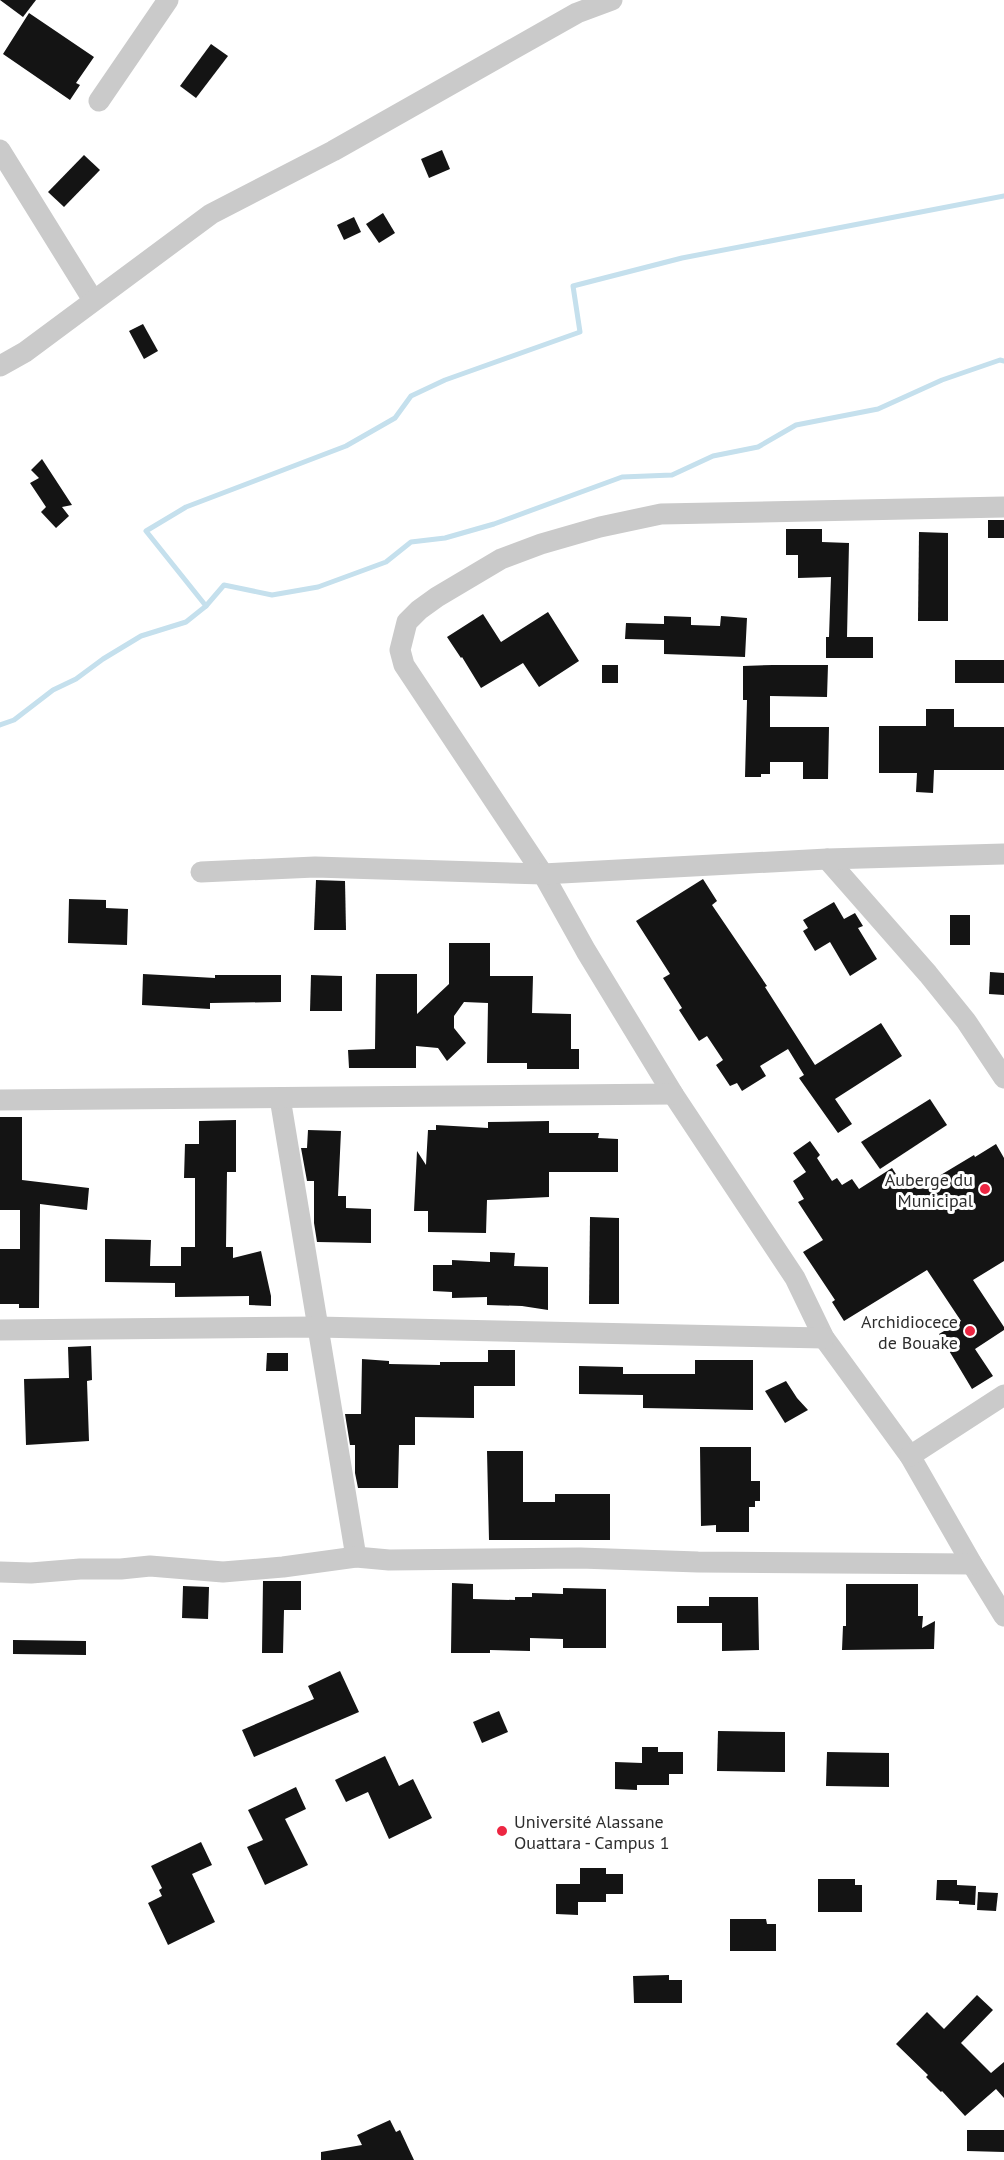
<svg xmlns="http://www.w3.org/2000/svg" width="1004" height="2160" font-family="'PT Sans',sans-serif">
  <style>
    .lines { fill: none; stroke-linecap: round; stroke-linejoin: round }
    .stream { stroke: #c5e0ed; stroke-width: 5 }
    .building { fill: #141414 }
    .minor { stroke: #cacaca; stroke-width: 21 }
    .poi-dot { fill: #ed2642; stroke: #fff; stroke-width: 2 }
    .labels { text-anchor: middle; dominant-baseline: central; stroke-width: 6; stroke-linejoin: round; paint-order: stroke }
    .poi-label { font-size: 18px; fill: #2d2d2d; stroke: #fff; text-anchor: end }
  </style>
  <rect width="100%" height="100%" fill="#fff"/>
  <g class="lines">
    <!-- stream -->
    <g class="stream">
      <path d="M206,606l-60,-75 40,-24 160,-61 49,-28 16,-22 34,-16 135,-48 -7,-46 109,-28 322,-62"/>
      <path d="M0,725l14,-5 39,-30 23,-11 27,-20 38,-23 45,-14 20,-16 18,-21 48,10 46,-8 68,-25 25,-20 34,-4 49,-14 128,-47 50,-2 41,-19 45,-9 38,-22 82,-16 64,-29 58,-20 4,1"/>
    </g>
  </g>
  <!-- building -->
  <g class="building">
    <path d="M0,0h36l-13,17z"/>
    <path d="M29,13l65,44 -18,26 4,2 -10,15 -67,-46z"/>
    <path d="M211,44l17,12 -32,42 -16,-12z"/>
    <path d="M442,150l8,19 -21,9 -8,-19z"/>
    <path d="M84,155l16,15 -36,37 -16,-15z"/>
    <path d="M383,213l12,20 -16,10 -13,-19z"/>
    <path d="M354,217l7,15 -17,8 -7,-15z"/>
    <path d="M143,324l15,27 -14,8 -15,-28z"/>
    <path d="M42,459l30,46 -10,2 7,9 -13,12 -15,-16 5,-5 -16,-24 9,-5 -8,-8z"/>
    <rect x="988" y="520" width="16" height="18"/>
    <path d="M786,529h36v13l27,1 -2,94h26v21h-47v-21h3l2,-60 -33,1v-23h-12z"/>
    <path d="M919,532l29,1v88h-30z"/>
    <path d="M548,612l31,49 -40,26 -16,-24 -42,25 -19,-31 -1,1 -14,-21 36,-23 18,28z"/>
    <path d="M664,616l27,1v8l29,1 1,-10 26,2 -2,39 -81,-3v-14l-39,-1 1,-16 38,1z"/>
    <rect x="955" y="660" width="49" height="23"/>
    <rect x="602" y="665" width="16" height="18"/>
    <path d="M773,665h55l-1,32 -57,-1v31h59l-1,52h-25v-17h-33v12h-9v3h-16l2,-77h-4v-34z"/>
    <path d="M926,709h28v18h50v43h-70l-1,23 -17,-1 1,-19h-38v-47h47z"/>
    <path d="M703,879l14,22 -5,4 55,81 -2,1 50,78 66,-42 21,33 -67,43 17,25 -14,9 -39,-55 5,-3 -16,-26 -28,17 6,10 -24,15 -5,-8 -7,3 -14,-21 7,-5 -16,-24 -8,5 -20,-31 3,-2 -19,-30 7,-4 -34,-53z"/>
    <path d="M316,880l29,1 1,49h-32z"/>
    <path d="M69,899l37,1v8l22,1 -1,36 -59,-2z"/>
    <path d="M834,902l10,17 11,-6 8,13 -5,2 19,31 -27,17 -20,-34 -15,9 -12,-20 5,-3 -5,-8z"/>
    <rect x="950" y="915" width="20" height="30"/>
    <path d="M449,943h41v33h43l-1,37 39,1v35h8v20h-52v-6h-40l1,-60 -24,-1 -10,14v12l12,15 -19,18 -9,-13 -22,-2v22h-67l-1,-18 27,-1 1,-75h41v40l32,-30z"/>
    <path d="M990,972l14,1v22l-15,-1z"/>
    <path d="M143,974l72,4v-3h66v27l-71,1v6l-68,-4z"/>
    <path d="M311,975l31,1v35h-32z"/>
    <path d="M930,1099l17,26 -67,44 -19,-27z"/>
    <path d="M0,1117h22v63l67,8 -2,22 -47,-6 -1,104h-20v-4h-19v-55h20v-39h-20z"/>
    <path d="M236,1120v52h-9l-1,75h7v11l28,-7 10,45v10l-22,-1v-9l-74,1v-14l-70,-1v-43l46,1 -1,26h31v-19h14v-69h-11l1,-34h14v-23z"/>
    <path d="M549,1121v12h50l-1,5 20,1v33h-69v25l-62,3 -1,33 -58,-1v-21h-14l3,-60 9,14 2,-35h8v-5l52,3v-6z"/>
    <path d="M308,1130l33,1 -3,65h8v12l25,1v34l-54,-1 -3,-19v-42h-7l-6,-33h6z"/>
    <path d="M810,1141l10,14 -3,3 15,23 5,-3 5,7 10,-6 7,10 33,-21 13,20 15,-9 4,6 50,-30 1,2 21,-13 8,14v103l-31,19 31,47v3l-29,19 18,27 -21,13 -33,-55 22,-13 -34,-51 -83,51 -12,-19 3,-2 -32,-48 20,-12 -25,-38 6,-3 -11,-18 13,-9 -13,-19z"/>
    <path d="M590,1217l29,1v86h-30z"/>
    <path d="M490,1252l25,1 -1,13 34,1v43l-26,-4 -35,-1v-8l-35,1v-6l-19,-1v-26h19v-5l38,2z"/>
    <path d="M91,1346l1,34 -5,1 2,60 -63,4 -2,-66 45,-1 -1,-31z"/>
    <path d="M488,1350h27v36h-41v32l-59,-1v28h-16l-1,43h-40l-3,-15v-28h-5l-5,-31h16l1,-55 27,2v3l51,1v-3h48z"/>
    <path d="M267,1353h21v18h-22z"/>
    <path d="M695,1360h58v50l-110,-2v-13l-64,-1v-28l44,1v7h72z"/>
    <path d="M786,1381l11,17 11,12 -23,13 -20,-32z"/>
    <path d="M700,1447h51v34h9v20h-5v6h-6v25h-33v-7l-15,1z"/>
    <path d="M487,1451h36v51h32v-8h55v46h-121z"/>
    <path d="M263,1581h38v29h-17l-1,43h-21z"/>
    <path d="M452,1583l21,1v15l42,1v-3h17v-4l31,1v-6l43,1v59h-43v-9l-33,-1v13l-40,-1v3h-39z"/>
    <path d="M846,1584h72v32h5l-1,12 13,-7 -1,28 -92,1 1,-24h3z"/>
    <path d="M183,1586l26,1 -1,32 -26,-1z"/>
    <path d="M709,1597h49l1,53 -37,1v-28h-45v-17h32z"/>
    <path d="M13,1640l73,1v14l-73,-1z"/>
    <path d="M340,1671l19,41 -105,45 -12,-27 72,-31 -6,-13z"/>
    <path d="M499,1711l9,21 -26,11 -9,-21z"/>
    <path d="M718,1731l67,1v40l-68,-1z"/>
    <path d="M642,1747h16v5h25v22h-14v11h-32v5l-22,-1v-27l27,1z"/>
    <path d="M827,1752l62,1v34l-63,-1z"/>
    <path d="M385,1756l14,30 14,-7 19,39 -43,21 -21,-47 -22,10 -11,-22z"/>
    <path d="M296,1787l10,22 -21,10 23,46 -43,20 -18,-38 16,-7 -15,-30z"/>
    <path d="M201,1842l11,23 -20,9 23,48 -47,23 -20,-42 14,-7 -3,-6 3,-2 -11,-22z"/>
    <path d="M580,1868h26v6h17v20h-17v8h-28v13l-22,-1v-30h24z"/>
    <path d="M818,1879h37v6h7v27h-44z"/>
    <path d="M937,1880h20v5l19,1 -1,19 -16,-1v-3l-23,-1z"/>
    <path d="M978,1892l20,1 -2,18 -19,-1z"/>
    <path d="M730,1919h36l1,5h9v27h-46z"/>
    <path d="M669,1975v5h13v23h-48l-1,-27z"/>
    <path d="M977,1995l16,15 -32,33 30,30 13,-11v36l-8,-9 -31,27 -23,-25 -1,1 -15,-15 2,-2 -32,-31 31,-32 17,17z"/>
    <path d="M390,2120l6,12 4,-2 14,30h-93v-8l41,-7 -5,-10z"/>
    <path d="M967,2130h37v22l-37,-1z"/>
  </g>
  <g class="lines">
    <!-- minor -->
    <g class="minor">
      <path d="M99,101l69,-101"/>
      <path d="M0,150l93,150"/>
      <path d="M0,366l25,-14 186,-138 122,-63 244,-138 35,-13"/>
      <path d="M1004,507l-343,7 -61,13 -59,17 -40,15 -64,38 -18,13 -12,12 -7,28 4,15 139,209 43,77 87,143 122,184 29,60 86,118 62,108 32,52"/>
      <path d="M827,859l101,115 38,47 38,57"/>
      <path d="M201,872l114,-5 228,7 284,-15 177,-5"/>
      <path d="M280,1098l76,459"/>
      <path d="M0,1100l673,-6"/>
      <path d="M0,1330l317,-3 507,11"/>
      <path d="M910,1456l94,-61"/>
      <path d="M0,1572l31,1 49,-4h41l29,-3 73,6 60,-5 73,-10 33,3 191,-2 118,4 274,2"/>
    </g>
  </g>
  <!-- markers -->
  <g class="poi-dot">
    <circle cx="985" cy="1189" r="6"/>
    <circle cx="970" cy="1331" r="6"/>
    <circle cx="502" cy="1831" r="6"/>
  </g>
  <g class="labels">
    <!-- poi labels -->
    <g class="poi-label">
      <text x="973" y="1179">Auberge du<tspan x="973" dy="21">Municipal</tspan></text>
      <text x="958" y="1321">Archidiocece<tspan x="958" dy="21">de Bouake</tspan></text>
      <text x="514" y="1821" text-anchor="start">Université Alassane<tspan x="514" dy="21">Ouattara - Campus 1</tspan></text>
    </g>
  </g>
</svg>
